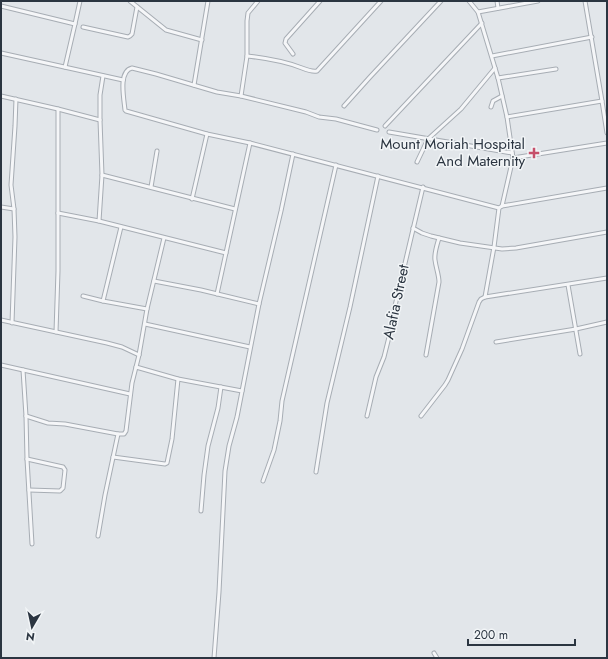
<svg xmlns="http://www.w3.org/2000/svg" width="608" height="659" font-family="Jost,sans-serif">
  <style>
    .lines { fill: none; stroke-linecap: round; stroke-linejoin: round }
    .minor-casing { stroke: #a7adb4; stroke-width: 5 }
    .minor { stroke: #f5f6f8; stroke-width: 3 }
    .poi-dot { fill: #c6506b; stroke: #f2f5f7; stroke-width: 1.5 }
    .labels { text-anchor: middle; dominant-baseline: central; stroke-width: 3; stroke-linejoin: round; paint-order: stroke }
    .poi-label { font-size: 15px; fill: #2b3541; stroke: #f2f5f7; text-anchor: end }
    .street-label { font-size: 15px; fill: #2b3541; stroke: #f2f5f7 }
  </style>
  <rect width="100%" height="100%" fill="#e2e6ea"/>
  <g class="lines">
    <defs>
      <g id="minor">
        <path d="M130,1l36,29 36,10"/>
        <path d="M469,1l9,11 20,66 9,39 6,41 -11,48 -3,2 -5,39 -9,50"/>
        <path d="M497,1l1,7"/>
        <path d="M585,1l17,100 5,32"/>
        <path d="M1,6l74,18 -10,43"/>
        <path d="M478,12l60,-11"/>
        <path d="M75,24l5,-23"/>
        <path d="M83,27l45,10 2,-1 2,-2 5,-27"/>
        <path d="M1,53l122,27"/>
        <path d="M293,54l-8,-11 1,-4 34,-38"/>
        <path d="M247,56c18,2 37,5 55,12 5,2 10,4 15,3l64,-70"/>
        <path d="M492,56l100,-19"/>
        <path d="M498,78l58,-9"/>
        <path d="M194,85l14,-84"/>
        <path d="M1,96l57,13 42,11"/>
        <path d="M241,96l6,-40v-35l1,-8 10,-12"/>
        <path d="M344,106l26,-29 71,-76"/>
        <path d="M491,107l2,-6 9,-5"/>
        <path d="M507,117l95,-16"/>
        <path d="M385,126l97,-103"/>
        <path d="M377,130l-41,-11 -17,-2 -13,-5 -65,-16 -24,-4 -61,-18 -24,-6c-14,3 -8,31 -7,42l1,1 81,23 43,9 249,65"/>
        <path d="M389,132l123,21"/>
        <path d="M513,158l94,-15"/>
        <path d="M417,162l11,-23 33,-30 34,-41"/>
        <path d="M102,175l133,34"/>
        <path d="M151,187l6,-36"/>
        <path d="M192,199l15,-65"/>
        <path d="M502,206l105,-18"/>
        <path d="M1,207l13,2"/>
        <path d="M58,213l41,8 127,32"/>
        <path d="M99,221l3,-46 -2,-55v-25l3,-19"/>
        <path d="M121,227l-18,74 44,8"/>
        <path d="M413,228l9,5 9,3 29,7 42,6 14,-1 91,-16"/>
        <path d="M154,281l47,9 58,14"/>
        <path d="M568,285l12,69"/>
        <path d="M217,294l33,-151"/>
        <path d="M83,296l20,5"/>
        <path d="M1,320l106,23 15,4 17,8"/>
        <path d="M12,323l3,-86 -1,-28 -3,-24 4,-59 1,-27"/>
        <path d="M145,324l105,23"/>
        <path d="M56,332l2,-61v-162"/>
        <path d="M496,342l80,-13 31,-7"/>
        <path d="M426,355l13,-73c0,-7 -3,-14 -4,-22 -1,-7 2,-15 4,-22"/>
        <path d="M1,365l129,29"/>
        <path d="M136,367l42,12 64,12"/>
        <path d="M23,370l3,46 1,43 5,85"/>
        <path d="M26,416l22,7 17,1 53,10h6l2,-3 6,-48 7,-28 8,-46 17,-71"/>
        <path d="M367,416l9,-39 8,-20 5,-20 5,-27 29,-123"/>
        <path d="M421,416l24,-31 3,-5 14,-31 17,-47 2,-3 4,-2 122,-19"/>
        <path d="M113,457l52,7 2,-1 5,-24 6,-60"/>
        <path d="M27,459l36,8 2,3 -2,18 -3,3 -31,-1"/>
        <path d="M316,472l11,-69 23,-96 28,-131"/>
        <path d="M263,481l11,-31 6,-29 2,-20 54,-236"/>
        <path d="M201,511l3,-36 4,-29 10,-38 3,-21"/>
        <path d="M98,536l7,-41 13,-61"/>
        <path d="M434,653l3,5"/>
        <path d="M214,658l5,-66 6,-121 4,-25 8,-29 22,-113 22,-93 12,-57"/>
      </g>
    </defs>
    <!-- minor casing -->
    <use href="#minor" class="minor-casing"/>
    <!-- minor -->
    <use href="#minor" class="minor"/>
  </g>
  <!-- markers -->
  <path class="poi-dot" d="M532 147h4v4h4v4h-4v4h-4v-4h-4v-4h4z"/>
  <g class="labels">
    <!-- poi labels -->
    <g class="poi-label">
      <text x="525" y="144">Mount Moriah Hospital<tspan x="525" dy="17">And Maternity</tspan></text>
    </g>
    <!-- street labels -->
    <g class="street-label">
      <text transform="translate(396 302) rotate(-78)">Alafia Street</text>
    </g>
  </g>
  <!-- border -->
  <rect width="608" height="659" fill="none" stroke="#2b3541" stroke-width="4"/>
  <!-- north arrow -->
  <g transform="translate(32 627) rotate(189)" stroke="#f2f5f7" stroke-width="3" paint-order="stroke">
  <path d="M0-3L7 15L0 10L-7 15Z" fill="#2b3541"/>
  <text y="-6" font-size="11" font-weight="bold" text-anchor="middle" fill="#2b3541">N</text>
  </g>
  <!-- scale -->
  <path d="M468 639v6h107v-6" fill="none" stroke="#2b3541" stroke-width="2"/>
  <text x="474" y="639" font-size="12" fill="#2b3541" stroke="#f2f5f7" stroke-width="3" paint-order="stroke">200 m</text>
</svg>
